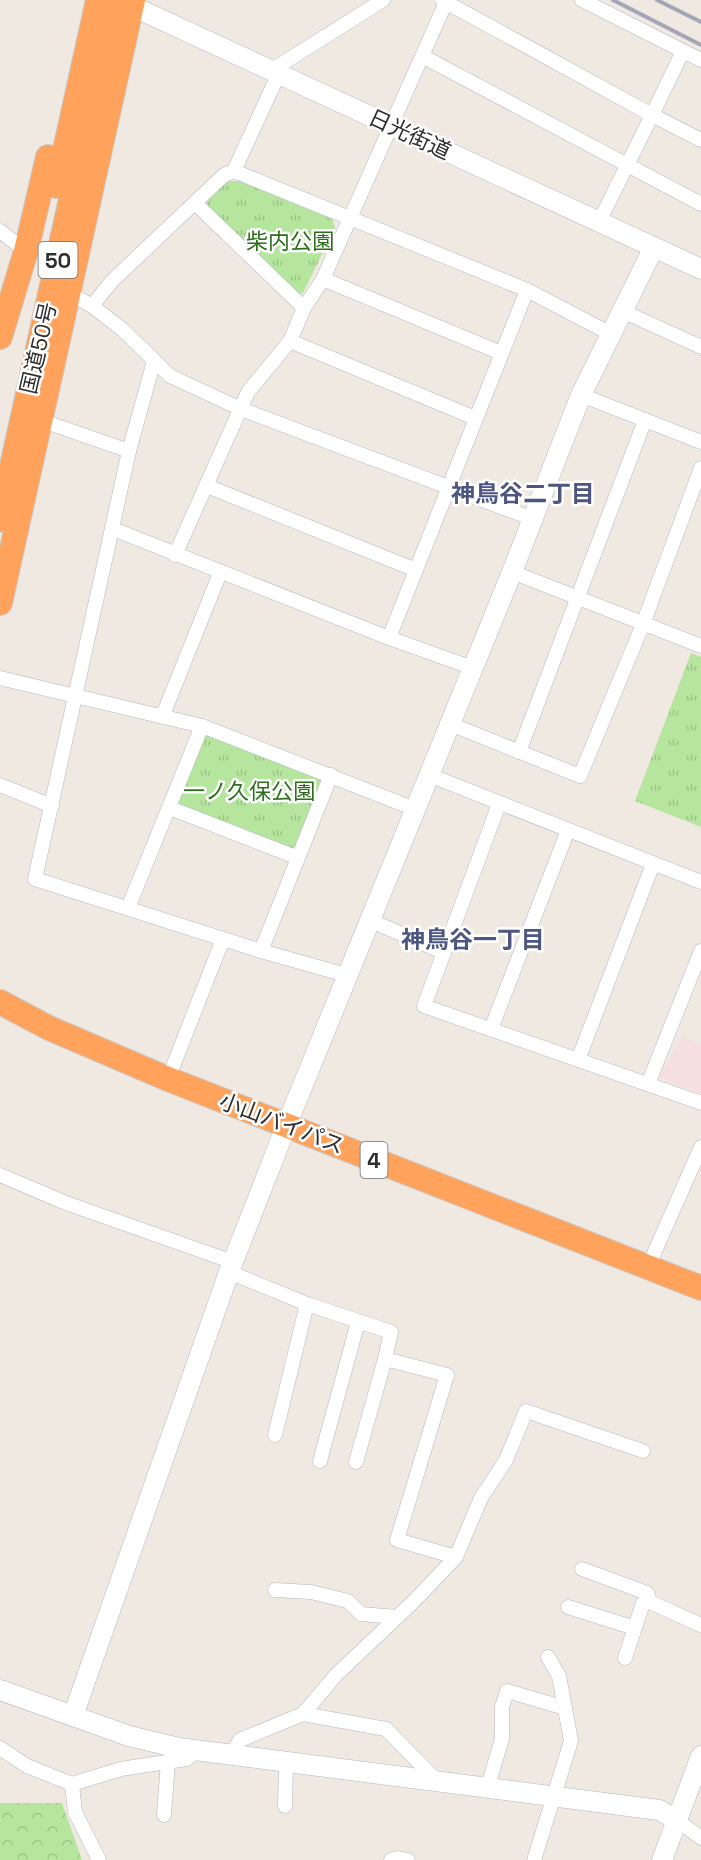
<svg xmlns="http://www.w3.org/2000/svg" width="701" height="1860" font-family="'Space Grotesk','Noto Sans JP',sans-serif">
  <style>
    .medical { fill: #f5dfe0 }
    .forest { fill: url(#forest-crowns) }
    .park { fill: url(#park-tufts) }
    .lines { fill: none; stroke-linecap: round; stroke-linejoin: round }
    .street-casing { stroke: #b4b7c1; stroke-width: 15 }
    .secondary-casing { stroke: #b4b7c1; stroke-width: 21 }
    .highway-casing { stroke: #c9c9c9; stroke-width: 26 }
    .street { stroke: #fff; stroke-width: 14 }
    .secondary { stroke: #fff; stroke-width: 20 }
    .highway { stroke: #ffa35c; stroke-width: 24 }
    .rail { stroke: #a3a6b8; stroke-width: 4 }
    .labels { text-anchor: middle; dominant-baseline: central; stroke-width: 5; stroke-linejoin: round; paint-order: stroke }
    .shield { fill: #fff; stroke: #6d6d6d; stroke-width: 1.5 }
    .shield-label { font-size: 21px; font-weight: bold; fill: #2e2e2e }
    .street-label { font-size: 22px; fill: #2e2e2e; stroke: #fff }
    .park-label { font-size: 22px; fill: #2c6e1b; stroke: #fff }
    .neighbourhood-label { font-size: 24px; font-weight: bold; fill: #4d5680; stroke: #fff }
  </style>
  <defs>
    <pattern id="forest-crowns" width="20" height="18" patternUnits="userSpaceOnUse" patternTransform="scale(1.5)"><rect width="20" height="18" fill="#b6e59e"/><path d="M2 6a3 3 0 1 1 6 0M12 15a3 3 0 1 1 6 0" fill="none" stroke="#9dc588"/></pattern>
    <pattern id="park-tufts" width="24" height="20" patternUnits="userSpaceOnUse" patternTransform="scale(1.5)"><rect width="24" height="20" fill="#b6e59e"/><path d="M3 7l-1-3M5 7V3M7 7l1-3M15 17l-1-3M17 17v-4M19 17l1-3" fill="none" stroke="#9dc588"/></pattern>
  </defs>
  <rect width="100%" height="100%" fill="#efe9e1"/>
  <!-- medical -->
  <path class="medical" d="M683,1035l18,11v48l-42,-16z"/>
  <!-- forest -->
  <path class="forest" d="M0,1803h62l20,57h-82z"/>
  <!-- park -->
  <g class="park">
    <path d="M227,181h13l92,38 3,9 -32,65 -9,1 -89,-90z"/>
    <path d="M691,653l10,4v170l-66,-26z"/>
    <path d="M205,731l117,46 -28,74 -118,-46z"/>
  </g>
  <g class="lines">
    <defs>
      <g id="street">
        <path d="M442,0l210,115 31,-64"/>
        <path d="M582,0l119,60"/>
        <path d="M422,56l279,148"/>
        <path d="M272,70l111,-70"/>
        <path d="M234,171l293,119 84,44"/>
        <path d="M195,203l109,105"/>
        <path d="M599,222l53,-107 49,25"/>
        <path d="M0,231l26,20"/>
        <path d="M323,279l178,74"/>
        <path d="M68,292l24,14 31,24 47,46 71,33 292,110"/>
        <path d="M92,306l20,-25 112,-106 10,-4 45,-98"/>
        <path d="M622,311l79,36"/>
        <path d="M290,341l185,77"/>
        <path d="M154,361l-25,90 -94,428 226,72 85,24"/>
        <path d="M581,395l120,47"/>
        <path d="M40,420l89,31"/>
        <path d="M207,486l209,84"/>
        <path d="M113,529l276,109 84,30"/>
        <path d="M175,555l73,-163 42,-51 14,-33 19,-29 124,-279"/>
        <path d="M512,572l189,74"/>
        <path d="M389,638l138,-348"/>
        <path d="M0,678l202,48 213,83"/>
        <path d="M163,715l57,-142"/>
        <path d="M450,724l130,52 63,-152 58,-156"/>
        <path d="M519,752l126,-332"/>
        <path d="M429,775l272,107"/>
        <path d="M0,785l52,21"/>
        <path d="M499,804l-75,202 277,97"/>
        <path d="M170,808l126,49"/>
        <path d="M128,908l74,-182"/>
        <path d="M369,920l74,32"/>
        <path d="M261,951l70,-176"/>
        <path d="M491,1029l77,-199"/>
        <path d="M578,1060l75,-196"/>
        <path d="M168,1079l55,-140"/>
        <path d="M648,1084l53,-133"/>
        <path d="M0,1175l66,28 167,59"/>
        <path d="M648,1267l53,-120"/>
        <path d="M229,1272l78,32 84,28 -6,27 62,16 -50,165 59,17"/>
        <path d="M275,1435l32,-131"/>
        <path d="M320,1461l38,-139"/>
        <path d="M356,1462l29,-103"/>
        <path d="M582,1569l65,24 3,9"/>
        <path d="M275,1590l36,2 37,9 13,13 36,3"/>
        <path d="M568,1607l67,21"/>
        <path d="M625,1658l18,-55 7,-1 51,23"/>
        <path d="M303,1714l83,15 53,54"/>
        <path d="M0,1748l27,18 45,18 49,-15 65,-10 11,-8"/>
        <path d="M231,1756l9,-16 63,-26 33,-39 78,-74 42,-44 25,-59 25,-38 20,-49 117,40"/>
        <path d="M72,1784l3,28 24,48"/>
        <path d="M487,1789l15,-50v-32l5,-16 58,17"/>
        <path d="M285,1806l1,-43"/>
        <path d="M164,1815l4,-54"/>
        <path d="M677,1820l24,18"/>
        <path d="M391,1860l7,-2 10,2"/>
        <path d="M534,1860l37,-119 -12,-65 -11,-19"/>
      </g>
      <g id="secondary">
        <path d="M121,1l580,268"/>
        <path d="M0,1690l129,46 50,12 480,62 18,10"/>
        <path d="M73,1716l156,-444 58,-148 225,-552 69,-177 73,-148"/>
        <path d="M662,1860l39,-104"/>
      </g>
      <g id="highway">
        <path d="M57,186l41,-186"/>
        <path d="M0,337l26,-86 22,-94"/>
        <path d="M0,520l115,-520"/>
        <path d="M0,603l133,-603"/>
        <path d="M0,1002l49,26 119,51 533,209"/>
      </g>
    </defs>
    <!-- street casing -->
    <use href="#street" class="street-casing"/>
    <!-- secondary casing -->
    <use href="#secondary" class="secondary-casing"/>
    <!-- highway casing -->
    <use href="#highway" class="highway-casing"/>
    <!-- street -->
    <use href="#street" class="street"/>
    <!-- secondary -->
    <use href="#secondary" class="secondary"/>
    <!-- highway -->
    <use href="#highway" class="highway"/>
    <!-- rail -->
    <g class="rail">
      <path d="M613,0l88,45"/>
      <path d="M657,0l44,22"/>
    </g>
  </g>
  <g class="labels">
    <!-- shield labels -->
    <g class="shield">
      <rect x="38.5" y="242" width="39" height="36" rx="4.5"/>
      <rect x="360.5" y="1142" width="27" height="36" rx="4.5"/>
    </g>
    <g class="shield-label">
      <text x="58" y="260">50</text>
      <text x="374" y="1160">4</text>
    </g>
    <!-- street labels -->
    <g class="street-label">
      <text transform="translate(410 134) rotate(25)">日光街道</text>
      <text transform="translate(38 348) rotate(-77)">国道50号</text>
      <text transform="translate(282 1123) rotate(21)">小山バイパス</text>
    </g>
    <!-- park labels -->
    <g class="park-label">
      <text x="290" y="241">柴内公園</text>
      <text x="249" y="791">一ノ久保公園</text>
    </g>
    <!-- neighbourhood labels -->
    <g class="neighbourhood-label">
      <text x="523" y="493">神鳥谷二丁目</text>
      <text x="473" y="939">神鳥谷一丁目</text>
    </g>
  </g>
</svg>
